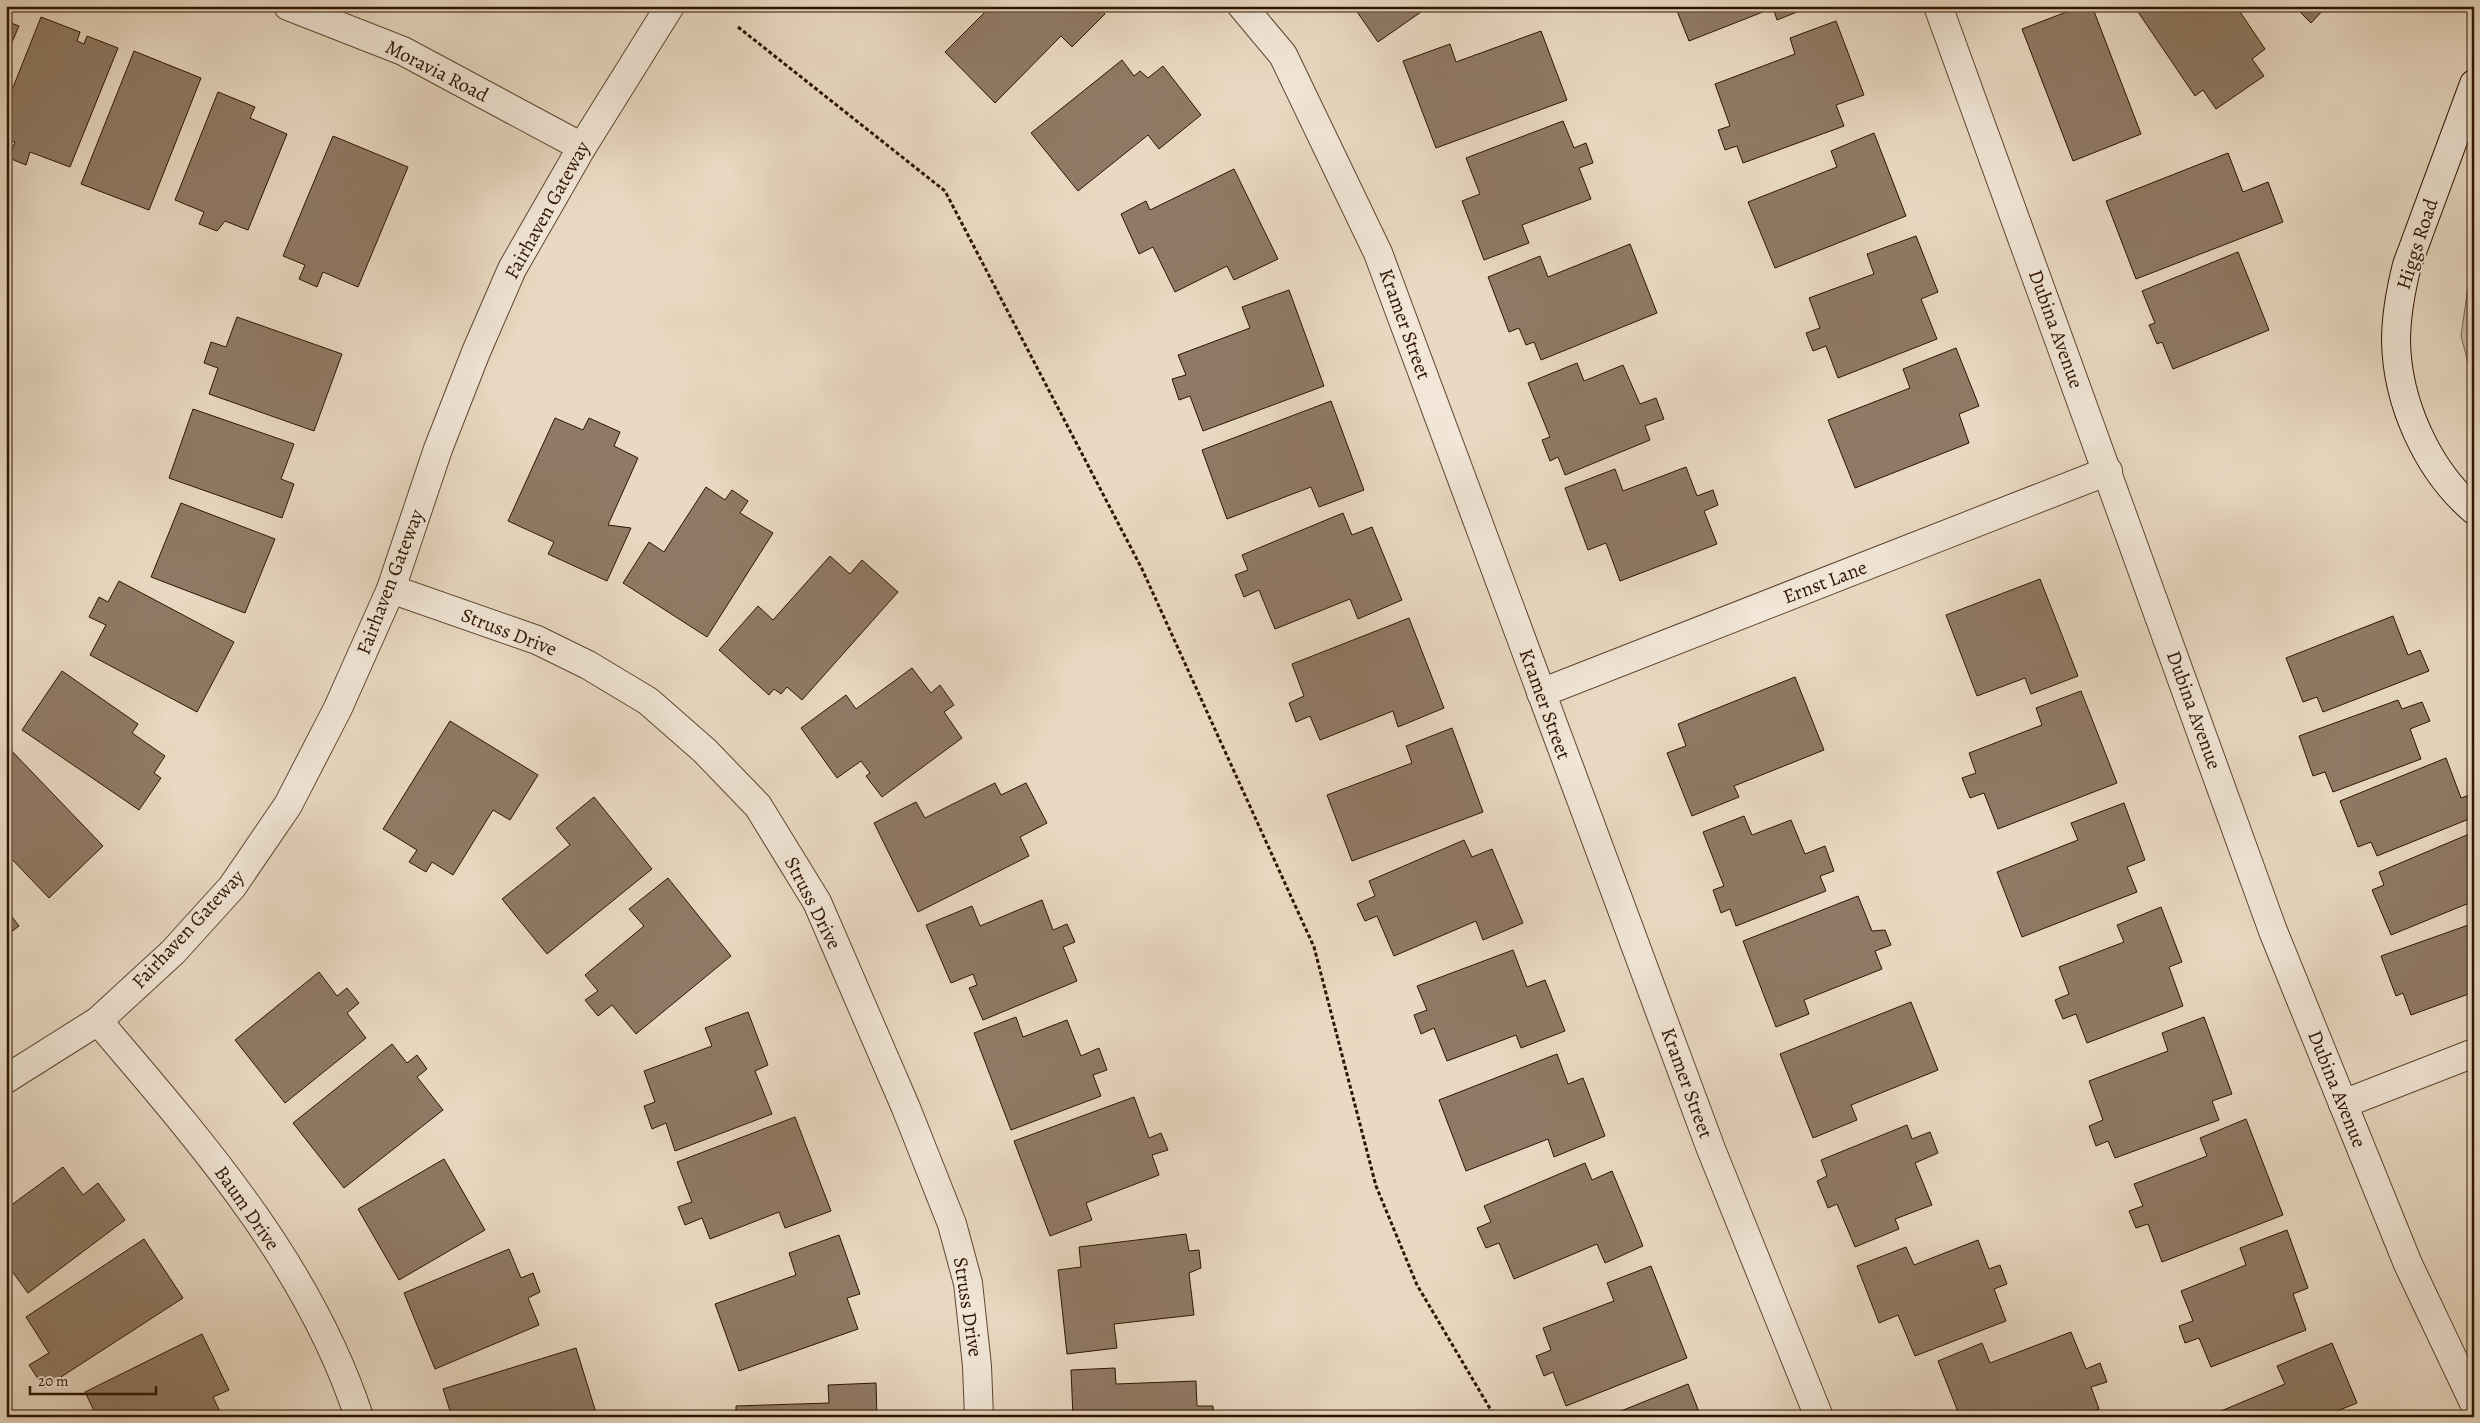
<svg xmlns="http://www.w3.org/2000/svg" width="2480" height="1423" font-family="Alegreya,serif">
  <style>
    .green { fill: #c9b8a1; stroke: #7c6650 }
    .building { fill: #907a65; stroke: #2f1400 }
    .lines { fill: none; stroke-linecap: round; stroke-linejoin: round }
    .street-casing { stroke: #5e4530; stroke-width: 30 }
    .secondary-casing { stroke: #2f1400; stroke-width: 30 }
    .path { stroke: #2f1400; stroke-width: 3; stroke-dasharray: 4 2.5; stroke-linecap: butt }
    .street { stroke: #f1e6d7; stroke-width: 28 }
    .secondary { stroke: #f1e6d7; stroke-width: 28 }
    .labels { text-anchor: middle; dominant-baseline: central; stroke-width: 4; stroke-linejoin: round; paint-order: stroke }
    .street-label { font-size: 20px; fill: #2f1400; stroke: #f1e6d7 }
  </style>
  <rect width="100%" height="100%" fill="#e9d9c2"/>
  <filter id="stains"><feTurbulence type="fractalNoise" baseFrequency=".004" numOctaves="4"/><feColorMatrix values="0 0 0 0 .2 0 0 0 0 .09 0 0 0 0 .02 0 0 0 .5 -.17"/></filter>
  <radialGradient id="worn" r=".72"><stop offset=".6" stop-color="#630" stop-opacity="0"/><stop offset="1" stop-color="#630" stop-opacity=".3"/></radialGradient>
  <!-- green -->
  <path class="green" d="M2474,270v115l-13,-49 7,-49z"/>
  <!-- building -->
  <g class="building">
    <path d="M991,6h107l7,8 -33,33 -11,-11 -66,67 -50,-51z"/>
    <path d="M1353,6h64l4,6 -43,30z"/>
    <path d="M1675,6h137l-35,14 -4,-12 -84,33z"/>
    <path d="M2082,6h10l49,128 -68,27 -51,-132z"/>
    <path d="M2139,6h97l29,43 -13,10 12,17 -48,33 -13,-19 -8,6 -59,-87z"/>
    <path d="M2281,6h10l-5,5z"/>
    <path d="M2294,6h33l-16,17z"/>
    <path d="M41,17l39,15 -3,9 7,3 3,-8 31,12 -48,119 -40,-15 -4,13 -17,-7 6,-16 -9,-3v-34z"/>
    <path d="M6,21l13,5 -13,30z"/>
    <path d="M1836,21l28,74 -28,10 8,21 -101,37 -6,-17 -12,4 -7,-20 12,-4 -15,-42 80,-30 -5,-16z"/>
    <path d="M1541,31l26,69 -131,48 -33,-87 47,-17 6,18z"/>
    <path d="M134,51l67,27 -52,132 -68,-26z"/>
    <path d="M1122,60l12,16 6,-5 8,7 15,-12 38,49 -42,34 -11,-14 -70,56 -47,-58z"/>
    <path d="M218,92l37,15 -5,11 37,16 -39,96 -23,-9 -8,10 -18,-7 5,-12 -29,-12z"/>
    <path d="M1563,121l11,27 12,-5 7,20 -14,5 12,31 -69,26 7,18 -45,17 -22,-59 18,-7 -14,-36z"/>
    <path d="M1874,133l32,83 -131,52 -27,-66 89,-35 -6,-16z"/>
    <path d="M333,136l75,31 -50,120 -35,-15 -6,15 -18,-8 6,-14 -22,-9z"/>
    <path d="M2228,153l15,39 25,-10 15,40 -147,57 -30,-78z"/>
    <path d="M1234,169l44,90 -44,21 -7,-14 -52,26 -22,-45 -14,7 -18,-40 25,-13 4,9z"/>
    <path d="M1916,236l22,56 -17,7 16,40 -99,39 -12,-32 -13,5 -7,-18 14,-5 -11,-30 65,-24 -7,-20z"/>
    <path d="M1630,244l27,69 -116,47 -7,-18 -8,3 -7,-17 -10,4 -21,-55 52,-21 8,21z"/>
    <path d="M2238,252l31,78 -96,39 -11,-27 -5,2 -8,-19 6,-2 -13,-32z"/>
    <path d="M1289,290l35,96 -121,45 -13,-35 -11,4 -7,-21 14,-4 -8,-20 72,-27 -8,-21z"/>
    <path d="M237,317l105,37 -28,77 -105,-37 9,-26 -14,-5 7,-21 15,5z"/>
    <path d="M1956,348l23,58 -20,8 10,29 -114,45 -27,-68 82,-32 -7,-19z"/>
    <path d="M1577,363l7,18 39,-16 17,39 16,-6 8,21 -19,7 5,14 -85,35 -7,-18 -8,4 -8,-21 8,-3 -22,-54z"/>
    <path d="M1331,401l33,89 -45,17 -8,-20 -84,32 -25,-69z"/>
    <path d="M193,409l101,35 -13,35 13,5 -12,34 -113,-40z"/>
    <path d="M555,418l28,12 6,-12 31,14 -6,14 24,12 -30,67 23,3 -24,53 -59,-27 6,-12 -46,-21z"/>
    <path d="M1686,467l11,29 16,-6 5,15 -14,6 13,33 -97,37 -14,-38 -18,7 -23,-62 50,-19 8,22z"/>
    <path d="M706,487l19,13 7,-10 16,11 -8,12 33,20 -66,104 -84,-54 26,-41 15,10z"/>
    <path d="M181,503l94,36 -30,74 -94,-36z"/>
    <path d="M1343,513l9,22 20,-8 30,73 -44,19 -8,-20 -75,30 -16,-39 -15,7 -9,-22 13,-5 -6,-15z"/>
    <path d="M830,556l20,18 12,-14 36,32 -96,108 -15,-13 -6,7 -7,-5 -5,6 -50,-45 39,-44 15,14z"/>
    <path d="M2040,579l38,97 -47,18 -6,-16 -48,18 -31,-81z"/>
    <path d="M119,581l115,61 -37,70 -107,-57 16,-30 -17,-8 10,-20 9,5z"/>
    <path d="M2393,616l15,39 12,-5 9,21 -106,41 -6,-15 -14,5 -17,-44z"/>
    <path d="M1409,618l35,90 -46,19 -5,-16 -73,29 -10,-24 -14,6 -7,-19 15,-7 -12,-32z"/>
    <path d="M912,668l19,25 9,-8 14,20 -10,7 18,26 -80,59 -16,-21 4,-3 -9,-12 -24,17 -36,-50 45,-33 10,14z"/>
    <path d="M62,671l76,53 -6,9 33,23 -11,17 7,5 -22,32 -117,-80z"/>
    <path d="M1795,677l29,73 -90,36 5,11 -47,19 -25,-63 19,-7 -8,-22z"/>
    <path d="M2081,691l36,92 -119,46 -14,-36 -14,5 -8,-20 14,-5 -7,-20 73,-28 -6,-17z"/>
    <path d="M2398,700l4,9 20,-7 8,19 -20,8 11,30 -88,33 -8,-20 -12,4 -14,-40z"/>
    <path d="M450,721l88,54 -28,45 -17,-10 -40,65 -21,-13 -6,10 -17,-10 8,-12 -34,-21z"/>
    <path d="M1452,728l31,84 -131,49 -25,-66 85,-32 -6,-17z"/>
    <path d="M8,747l95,99 -54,52 -43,-45v-105z"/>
    <path d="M2446,758l15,40 11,-4 2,23 -97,39 -6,-14 -13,5 -18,-46z"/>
    <path d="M995,783l6,12 25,-12 21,40 -27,14 9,19 -111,56 -44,-89 42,-21 9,16z"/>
    <path d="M594,797l58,72 -105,85 -45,-55 68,-54 -14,-17z"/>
    <path d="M2124,803l21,57 -18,7 10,25 -115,45 -25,-65 81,-32 -7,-17z"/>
    <path d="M1744,816l8,19 39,-15 14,34 20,-8 9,25 -14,5 6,15 -90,35 -6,-17 -9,4 -8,-23 11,-4 -21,-54z"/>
    <path d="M2474,832v69l-83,34 -19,-45 12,-5 -5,-13z"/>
    <path d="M1464,840l8,17 20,-8 31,74 -40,17 -7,-19 -82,35 -17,-40 -12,5 -8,-17 18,-8 -6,-15z"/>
    <path d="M668,878l63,78 -95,78 -24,-29 -14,11 -13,-16 13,-9 -13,-16 59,-49 -15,-17z"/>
    <path d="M1858,896l14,35 13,-1 6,15 -16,6 7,18 -78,31 5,14 -33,13 -33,-86z"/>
    <path d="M1042,900l11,30 14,-6 8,18 -12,5 14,34 -94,39 -14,-32 8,-3 -4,-11 -22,9 -25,-58 46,-19 8,20z"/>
    <path d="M2161,907l21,55 -13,5 14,39 -96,37 -11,-29 -13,5 -8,-19 14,-6 -10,-27 65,-25 -7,-17z"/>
    <path d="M6,909l13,17 -13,10z"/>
    <path d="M2474,923v69l-63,23 -8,-22 -7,3 -15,-40z"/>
    <path d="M1513,950l14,37 18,-7 20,51 -44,17 -5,-13 -69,26 -13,-33 -13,6 -7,-19 13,-5 -10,-24z"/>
    <path d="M319,972l18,24 10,-8 12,15 -12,10 19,25 -81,65 -50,-63z"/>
    <path d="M1911,1002l27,68 -87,35 6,15 -44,18 -33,-84z"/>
    <path d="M748,1012l20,53 -13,6 17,43 -97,37 -9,-28 -14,6 -8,-23 11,-4 -11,-31 68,-25 -7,-18z"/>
    <path d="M1016,1017l7,20 44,-17 14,36 18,-8 8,22 -14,5 8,21 -90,34 -37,-97z"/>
    <path d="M2204,1017l28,77 -20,7 7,19 -104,38 -7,-17 -12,5 -7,-20 14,-6 -14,-39 79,-30 -6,-18z"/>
    <path d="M392,1044l15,19 10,-8 10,14 -10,8 26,33 -99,78 -51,-65z"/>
    <path d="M1557,1054l11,30 15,-6 22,58 -51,21 -6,-18 -82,32 -27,-71z"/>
    <path d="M1134,1097l15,41 12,-5 7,17 -16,5 7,20 -73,28 6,17 -42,16 -36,-95z"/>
    <path d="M795,1117l36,94 -46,17 -6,-16 -69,27 -8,-21 -17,7 -7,-18 14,-5 -15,-40z"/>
    <path d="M2246,1119l37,96 -121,47 -14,-38 -12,4 -7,-17 14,-5 -9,-22 73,-28 -7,-18z"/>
    <path d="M1907,1125l5,14 18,-7 8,21 -23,10 17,42 -37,14 4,10 -44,18 -18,-43 -9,4 -11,-27 10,-5 -6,-16z"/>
    <path d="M444,1159l41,71 -86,50 -41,-71z"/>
    <path d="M1585,1163l7,17 20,-9 31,75 -38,17 -8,-19 -83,35 -15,-36 -13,5 -9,-20 14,-6 -7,-16z"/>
    <path d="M63,1167l20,28 15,-12 27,37 -97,73 -22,-30v-54z"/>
    <path d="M2287,1230l21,58 -15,6 13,36 -95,37 -12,-29 -14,5 -6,-17 14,-5 -12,-30 65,-26 -6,-17z"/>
    <path d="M1186,1234l3,17 10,-1 2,18 -12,5 5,42 -80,9 3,24 -50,6 -9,-84 23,-3 -2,-20z"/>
    <path d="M839,1235l21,59 -13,4 11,31 -119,42 -24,-67 81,-29 -7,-22z"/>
    <path d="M144,1239l39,59 -139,90 -15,-23 20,-12 -23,-36z"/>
    <path d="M1978,1240l11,29 11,-4 7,19 -13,5 12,32 -91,35 -17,-41 -19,8 -22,-57 49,-19 8,18z"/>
    <path d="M509,1249l12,29 12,-5 7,19 -12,6 11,27 -104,44 -31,-76z"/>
    <path d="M1651,1266l36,92 -121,48 -13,-34 -9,4 -8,-20 15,-6 -8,-22 71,-27 -7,-18z"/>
    <path d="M2071,1332l15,37 14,-6 7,19 -16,5 8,22 -19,8h-120l-22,-56 44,-18 8,20z"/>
    <path d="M202,1334l27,56 -16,7 9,19 -125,1 -12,-25z"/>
    <path d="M2332,1343l25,60 -20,8 2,6h-132l78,-33 -8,-18z"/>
    <path d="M576,1348l21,68 -145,1 -9,-28z"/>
    <path d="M1115,1368l1,16 80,-3 1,25h16l1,11h-141l-2,-47z"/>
    <path d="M876,1383l1,34h-141v-11l93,-3 -1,-18z"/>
    <path d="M1688,1384l13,33h-95z"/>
  </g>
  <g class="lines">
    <defs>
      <g id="street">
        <path d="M288,6l115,45 179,96"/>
        <path d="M1242,6l41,49 95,198 333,896 108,268"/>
        <path d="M1938,6l335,925 135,333 66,139"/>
        <path d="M391,589l146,51 51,25 60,36 57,50 53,55 59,96 89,206 46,116 16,59 9,83 2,51"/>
        <path d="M1541,693l567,-222"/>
        <path d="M98,1021c103,121 211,243 261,396"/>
        <path d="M6,1079l92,-58 75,-69 59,-65 56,-82 50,-97 53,-119 47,-140 38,-97 36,-83 70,-122 88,-141"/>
        <path d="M2343,1104l131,-51"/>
      </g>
      <path id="secondary" d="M2474,84l-67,181c-6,24 -11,51 -11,76 1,61 31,129 78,169"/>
    </defs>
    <!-- street casing -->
    <use href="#street" class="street-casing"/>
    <!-- secondary casing -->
    <use href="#secondary" class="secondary-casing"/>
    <!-- path -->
    <path class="path" d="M738,27l207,164 197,378 172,378 62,239 41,99 78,132"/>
    <!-- street -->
    <use href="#street" class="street"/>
    <!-- secondary -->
    <use href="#secondary" class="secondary"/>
  </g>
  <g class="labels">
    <!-- street labels -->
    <g class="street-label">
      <text transform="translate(437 71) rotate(27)">Moravia Road</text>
      <text transform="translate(547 210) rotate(-61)">Fairhaven Gateway</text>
      <text transform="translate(2417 244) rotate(-72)">Higgs Road</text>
      <text transform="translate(1405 324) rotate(70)">Kramer Street</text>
      <text transform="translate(2056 329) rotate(70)">Dubina Avenue</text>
      <text transform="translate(390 582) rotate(-69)">Fairhaven Gateway</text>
      <text transform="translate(1825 582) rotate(-21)">Ernst Lane</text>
      <text transform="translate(509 632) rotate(21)">Struss Drive</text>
      <text transform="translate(1545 704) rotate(70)">Kramer Street</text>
      <text transform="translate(2194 710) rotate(70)">Dubina Avenue</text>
      <text transform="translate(813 903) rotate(63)">Struss Drive</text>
      <text transform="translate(188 929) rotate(-47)">Fairhaven Gateway</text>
      <text transform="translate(1687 1083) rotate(70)">Kramer Street</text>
      <text transform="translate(2337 1089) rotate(68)">Dubina Avenue</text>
      <text transform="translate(247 1208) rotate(55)">Baum Drive</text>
      <text transform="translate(968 1307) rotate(81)">Struss Drive</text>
    </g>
  </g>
  <!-- margin -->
  <rect width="2480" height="1423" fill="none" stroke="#e9d9c2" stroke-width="25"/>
  <rect x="8" y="8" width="2465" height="1408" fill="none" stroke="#2f1400" stroke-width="2.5"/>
  <rect x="12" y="12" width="2455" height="1398" fill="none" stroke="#2f1400"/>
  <!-- scale -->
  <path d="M30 1386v8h126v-8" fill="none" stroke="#2f1400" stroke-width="2.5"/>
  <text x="38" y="1386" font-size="15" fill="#2f1400" stroke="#f1e6d7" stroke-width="4" paint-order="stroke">20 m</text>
  <rect width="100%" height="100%" filter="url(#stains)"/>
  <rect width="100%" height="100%" fill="url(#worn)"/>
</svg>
